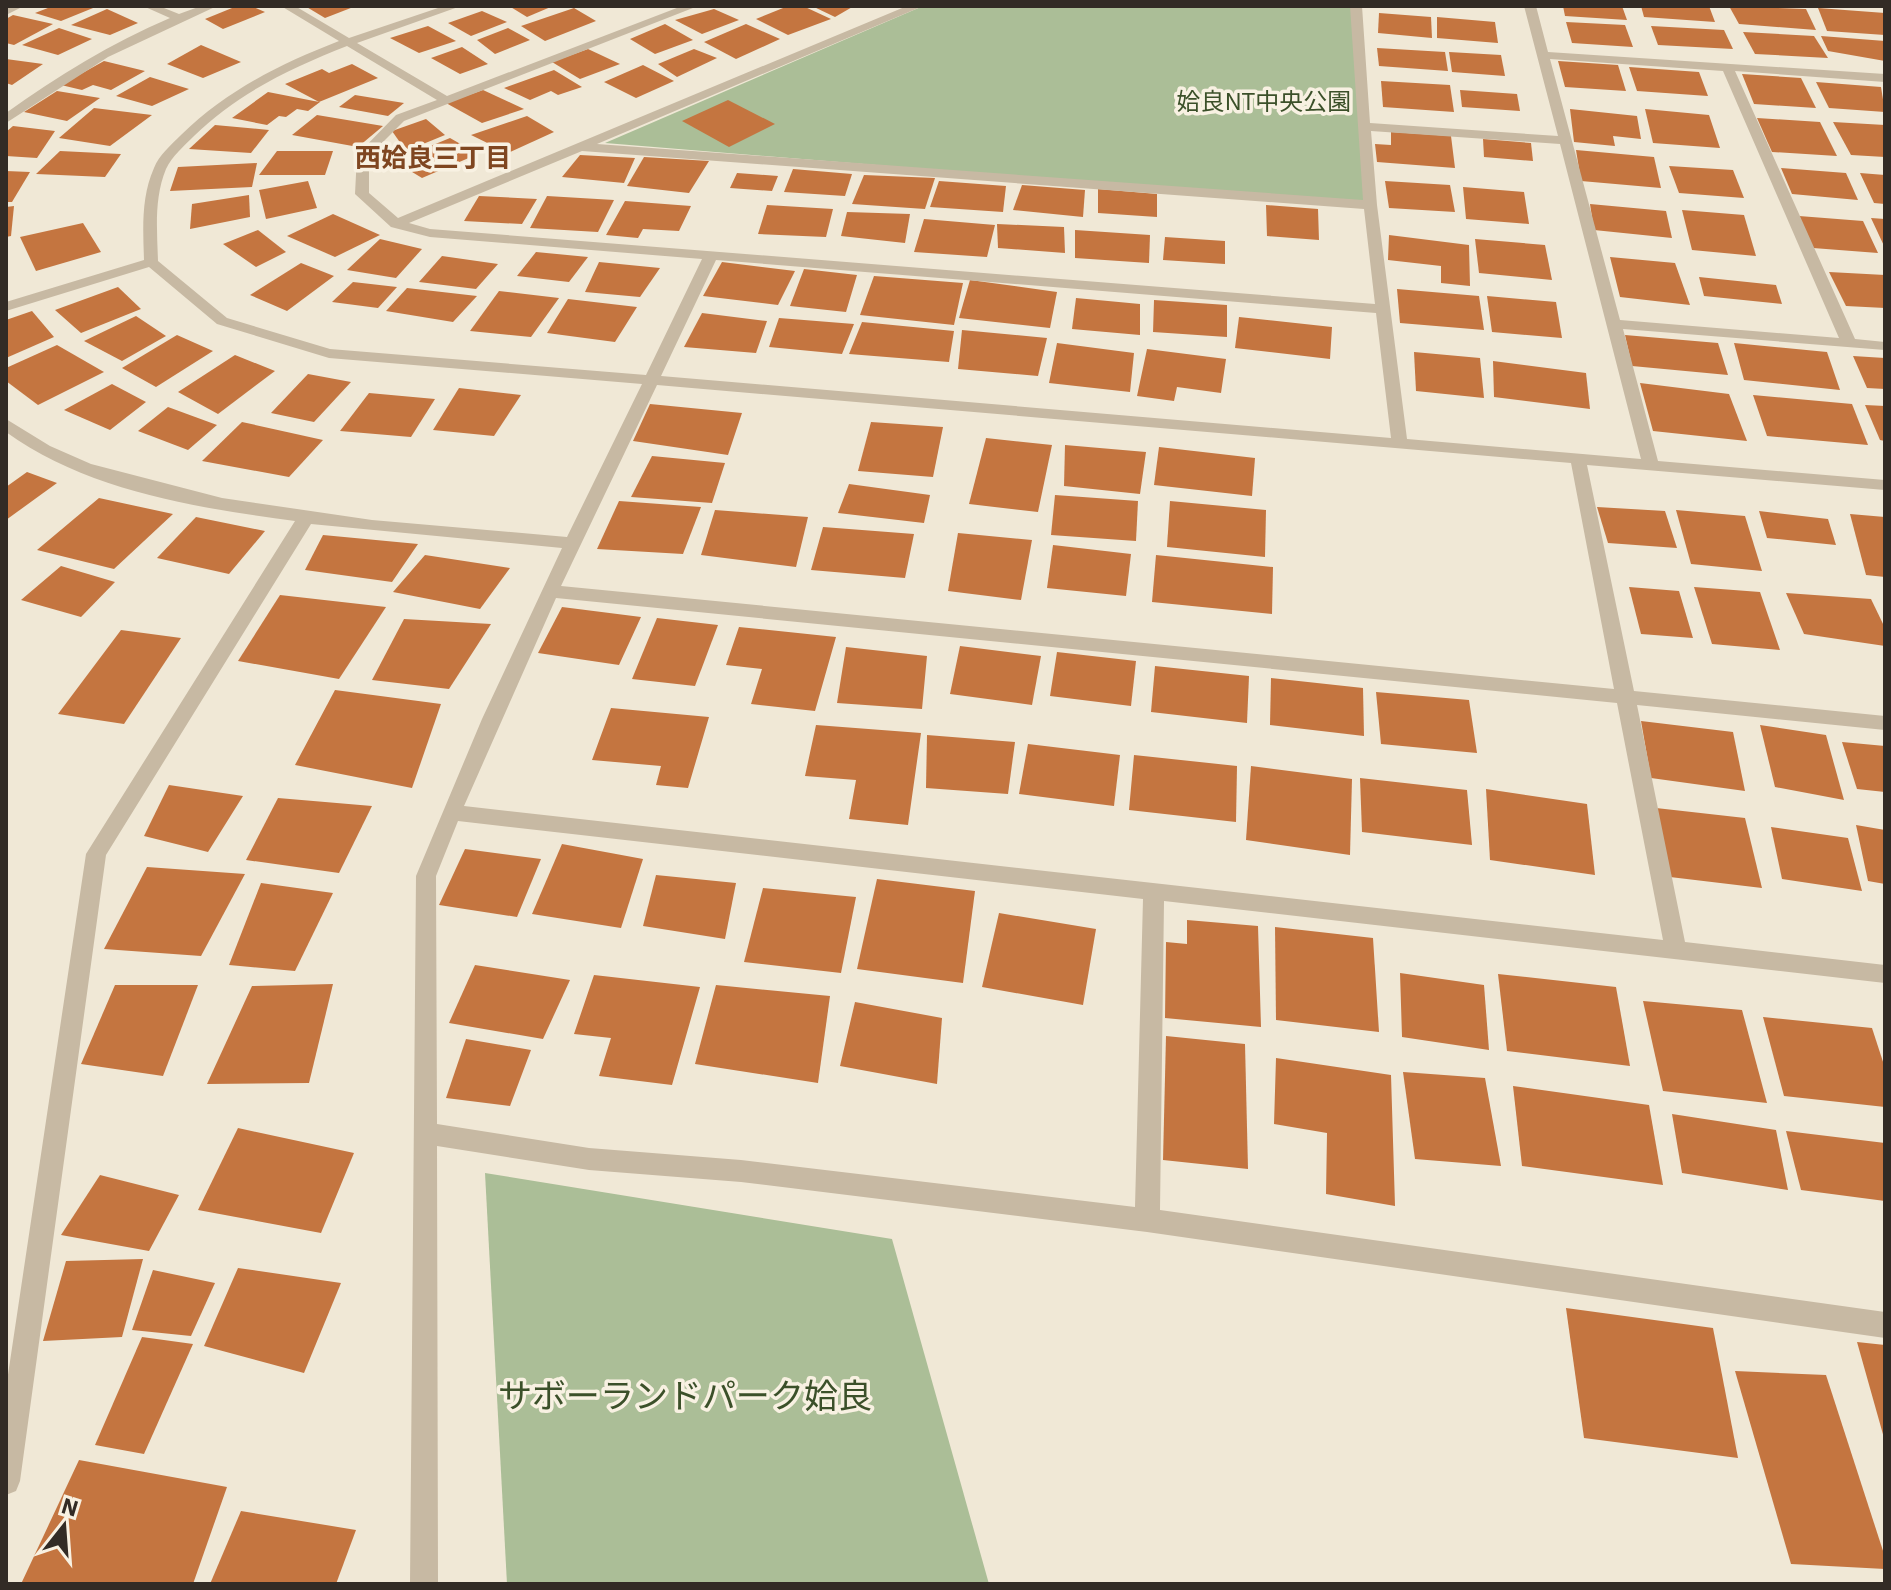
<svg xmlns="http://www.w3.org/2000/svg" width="1891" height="1590" font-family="'IBM Plex Sans','Noto Sans JP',sans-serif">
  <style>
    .green { fill: #abbe97 }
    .building { fill: #c47540 }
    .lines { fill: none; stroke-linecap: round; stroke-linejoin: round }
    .minor { fill: #c7b9a3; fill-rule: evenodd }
    .labels { text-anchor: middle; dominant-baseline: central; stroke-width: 7; stroke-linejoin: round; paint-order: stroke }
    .far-park-label { font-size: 24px; fill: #3b5029; stroke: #f8f1e2 }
    .far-neighbourhood-label { font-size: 26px; font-weight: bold; fill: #7f4620; stroke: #f8f1e2 }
    .near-park-label { font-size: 34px; fill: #3b5029; stroke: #f8f1e2 }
  </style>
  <rect width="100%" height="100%" fill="#f0e8d6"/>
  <!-- green -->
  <g class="green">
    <path d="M923,6h433l14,199 -765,-62z"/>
    <path d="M485,1173l407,66 97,345h-482z"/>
  </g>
  <!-- building -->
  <g class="building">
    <path d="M53,6h45l-37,15 -26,-8z"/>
    <path d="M237,6h14l14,6 -42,17 -18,-10z"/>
    <path d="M305,6h51l-31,12z"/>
    <path d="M509,6h44l-26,11z"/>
    <path d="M788,6h15l28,13 -43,16 -32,-16z"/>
    <path d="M812,6h42l-19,11z"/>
    <path d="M1563,6h59l5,14 -62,-4z"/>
    <path d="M1641,6h68l6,16 -71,-5z"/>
    <path d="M1729,6l77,3 10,21 -77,-6z"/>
    <path d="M574,8l22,13 -51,20 -24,-15z"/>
    <path d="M1818,8l67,5v22l-58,-4z"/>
    <path d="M107,9l31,14 -28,12 -39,-10z"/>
    <path d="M714,9l25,11 -37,14 -27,-14z"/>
    <path d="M482,11l25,11 -36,14 -23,-13z"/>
    <path d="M1379,13l52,4 1,21 -54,-5z"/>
    <path d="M13,15l40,9 -39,21 -8,-2v-24z"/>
    <path d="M1437,17l58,5 3,21 -61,-5z"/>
    <path d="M1566,22l59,3 8,22 -61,-4z"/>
    <path d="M665,24l28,16 -38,14 -25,-15z"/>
    <path d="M746,24l34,15 -44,20 -32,-17z"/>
    <path d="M428,26l28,15 -37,12 -29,-15z"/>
    <path d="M1651,26l73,4 9,19 -75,-4z"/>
    <path d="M59,28l33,11 -34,16 -36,-10z"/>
    <path d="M508,28l22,12 -35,14 -18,-14z"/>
    <path d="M1743,32l71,4 14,22 -73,-4z"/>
    <path d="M1821,36l64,5v20l-57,-10z"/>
    <path d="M201,45l40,17 -38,16 -36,-14z"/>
    <path d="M462,47l26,17 -28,10 -29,-16z"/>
    <path d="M1377,48l68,4 3,19 -69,-5z"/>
    <path d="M588,49l32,15 -40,15 -28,-17z"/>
    <path d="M694,49l23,9 -40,19 -19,-13z"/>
    <path d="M1449,52l52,3 4,21 -53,-4z"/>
    <path d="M6,59l37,5 -31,21 -6,-2z"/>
    <path d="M104,61l41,10 -34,19 -18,-5 -11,5 -21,-5z"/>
    <path d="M1558,61l60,4 8,26 -61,-4z"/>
    <path d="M352,64l26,14 -59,24 -34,-18 37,-15 7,4z"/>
    <path d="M643,65l31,16 -38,17 -32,-16z"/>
    <path d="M1629,67l70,5 9,24 -71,-5z"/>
    <path d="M554,70l28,17 -24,8 -7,-4 -21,9 -26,-12z"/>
    <path d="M1742,74l59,4 15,30 -62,-4z"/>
    <path d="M150,77l39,12 -37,17 -36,-10z"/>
    <path d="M1381,81l69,4 4,27 -71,-5z"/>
    <path d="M1816,82l65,5 4,25 -56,-4z"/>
    <path d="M483,90l41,19 -42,14 -36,-20z"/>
    <path d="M1460,90l57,4 3,17 -58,-4z"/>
    <path d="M57,91l43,7 -33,23 -43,-9z"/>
    <path d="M268,92l46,9 6,1 -12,9 -11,-2 -11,8 -7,-1 -12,9 -35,-7z"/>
    <path d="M355,95l49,8 -16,13 -49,-9z"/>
    <path d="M728,100l47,24 -46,23 -47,-26z"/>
    <path d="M94,108l58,7 -42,31 -51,-8z"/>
    <path d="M1570,109l67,7 4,23 -28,-3 2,10 -41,-4z"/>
    <path d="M1645,109l64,6 11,33 -67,-5z"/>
    <path d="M317,115l66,11 -25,21 -66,-12z"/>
    <path d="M527,116l27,16 -46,21 -37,-18z"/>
    <path d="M1757,118l63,4 17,34 -65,-4z"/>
    <path d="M426,119l19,16 -39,16 -14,-20z"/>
    <path d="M1833,122l52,3v32l-34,-2z"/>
    <path d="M215,125l54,5 -18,23 -62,-4z"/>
    <path d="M13,126l42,5 -18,27 -31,-2v-24z"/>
    <path d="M1391,132l60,4 4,32 -78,-6 -2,-18 16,1z"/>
    <path d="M450,138l28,16 -56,24 -28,-17z"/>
    <path d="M1483,139l48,4 2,18 -49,-4z"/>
    <path d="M1576,150l78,7 7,31 -80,-7z"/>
    <path d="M60,151l61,3 -16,23 -69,-3z"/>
    <path d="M277,151h56l-8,24h-66z"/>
    <path d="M580,155l55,3 -11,25 -62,-6z"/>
    <path d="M644,157l65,4 -20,32 -62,-7z"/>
    <path d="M257,163l-5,24 -82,4 8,-24z"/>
    <path d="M1669,166l64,4 11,28 -65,-5z"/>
    <path d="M1781,168l65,5 12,27 -66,-6z"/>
    <path d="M793,169l59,5 -7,22 -61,-4z"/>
    <path d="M6,171l24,1 -18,30h-6z"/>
    <path d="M737,173l41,3 -6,15 -42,-3z"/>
    <path d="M1860,173l25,2v29l-11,-1z"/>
    <path d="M864,175l71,3 -10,31 -73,-5z"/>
    <path d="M308,181l9,27 -51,11 -7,-29z"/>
    <path d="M939,181l67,5 -3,26 -73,-5z"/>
    <path d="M1385,181l65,4 5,27 -66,-4z"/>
    <path d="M1022,185l63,5 -2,27 -70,-7z"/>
    <path d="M1463,187l61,5 5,32 -63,-5z"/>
    <path d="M1098,189l59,5v23l-59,-4z"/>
    <path d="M249,195l1,22 -60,12 2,-25z"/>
    <path d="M479,196l58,3 -15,25 -58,-3z"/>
    <path d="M547,196l67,4 -16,32 -68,-4z"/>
    <path d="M625,201l66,5 -12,25 -36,-2 -5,9 -32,-3z"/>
    <path d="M1590,204l76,7 6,27 -78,-8z"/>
    <path d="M767,205l66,4 -7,28 -68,-3z"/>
    <path d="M1266,205l52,4 1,31 -52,-4z"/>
    <path d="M14,206l-3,30 -5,1v-30z"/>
    <path d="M1682,210l62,5 12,41 -64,-6z"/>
    <path d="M847,212l63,2 -5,29 -64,-7z"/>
    <path d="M333,214l47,21 -45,22 -48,-21z"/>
    <path d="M1799,216l64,5 15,32 -65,-5z"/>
    <path d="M1871,218l14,1v29z"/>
    <path d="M924,219l71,6 -8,32 -73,-5z"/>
    <path d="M83,223l18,29 -65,19 -16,-34z"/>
    <path d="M997,224l67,3 1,26 -67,-5z"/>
    <path d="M258,230l28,22 -30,15 -33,-23z"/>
    <path d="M1075,230l75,5 -1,28 -74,-5z"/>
    <path d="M1389,235l80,10 1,41 -29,-3v-17l-53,-6z"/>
    <path d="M1165,237l60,4v23l-62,-4z"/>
    <path d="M380,239l42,10 -26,29 -49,-8z"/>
    <path d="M1475,239l70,6 7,35 -73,-7z"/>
    <path d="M536,252l52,5 -19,25 -52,-6z"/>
    <path d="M442,256l56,8 -22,25 -57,-7z"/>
    <path d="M1610,257l65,6 15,42 -70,-8z"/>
    <path d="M599,262l61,6 -20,29 -55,-5z"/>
    <path d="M722,262l73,9 -17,34 -75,-9z"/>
    <path d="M301,263l33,13 -47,35 -37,-16z"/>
    <path d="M804,269l53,6 -11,37 -56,-6z"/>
    <path d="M1829,272l56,3v33l-39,-2z"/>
    <path d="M874,276l89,7 -9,42 -94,-10z"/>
    <path d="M1699,277l77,8 6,19 -78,-8z"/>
    <path d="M970,280l87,12 -7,36 -91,-10z"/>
    <path d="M353,282l44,5 -19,21 -46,-6z"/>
    <path d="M118,287l23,22 -60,24 -26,-23z"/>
    <path d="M407,288l70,8 -24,26 -67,-11z"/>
    <path d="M1397,289l82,7 5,34 -84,-7z"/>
    <path d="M499,291l60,7 -28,39 -61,-6z"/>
    <path d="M1487,296l69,6 6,36 -70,-6z"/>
    <path d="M1076,298l64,6v31l-68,-6z"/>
    <path d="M568,299l69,8 -22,35 -68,-9z"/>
    <path d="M1154,300l73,5v32l-74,-5z"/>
    <path d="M32,311l22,26 -48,21v-38z"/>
    <path d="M702,313l65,8 -11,32 -72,-6z"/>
    <path d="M136,316l30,20 -44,25 -38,-20z"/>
    <path d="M1239,317l93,10 -2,32 -95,-11z"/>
    <path d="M779,318l75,6 -12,30 -73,-7z"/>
    <path d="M862,322l92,9 -5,31 -100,-8z"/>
    <path d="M962,330l85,8 -9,38 -80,-7z"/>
    <path d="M177,335l36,16 -57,36 -34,-19z"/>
    <path d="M1625,335l93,8 10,32 -96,-9z"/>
    <path d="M1057,343l77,10 -4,39 -81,-9z"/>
    <path d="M1734,343l93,9 13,38 -96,-10z"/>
    <path d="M57,345l47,27 -66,33 -32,-24v-13z"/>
    <path d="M1147,349l79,10 -5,34 -44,-6 -3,14 -37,-5z"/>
    <path d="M1414,352l66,6 4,40 -68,-7z"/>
    <path d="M235,355l40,16 -57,43 -40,-22z"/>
    <path d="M1853,356l32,2v31l-18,-1z"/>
    <path d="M1493,361l93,12 4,36 -96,-12z"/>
    <path d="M308,374l43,8 -37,40 -43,-9z"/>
    <path d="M1640,383l89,11 18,47 -94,-10z"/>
    <path d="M112,384l34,18 -36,28 -46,-20z"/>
    <path d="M459,388l62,7 -27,41 -61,-6z"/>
    <path d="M369,393l66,6 -24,38 -71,-6z"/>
    <path d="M1753,395l99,9 16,41 -101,-9z"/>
    <path d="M650,404l92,9 -14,42 -95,-14z"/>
    <path d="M1865,405l20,1v35l-5,-1z"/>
    <path d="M168,407l49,18 -29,25 -50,-19z"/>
    <path d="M242,422l81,18 -34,37 -87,-16z"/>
    <path d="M871,422l72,5 -10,50 -75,-6z"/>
    <path d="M986,438l66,7 -14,67 -69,-8z"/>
    <path d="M1065,445l81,7 -6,42 -76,-8z"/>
    <path d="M1159,447l96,11 -3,38 -98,-11z"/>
    <path d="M652,456l73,7 -13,40 -81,-6z"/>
    <path d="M27,472l30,11 -51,37v-33z"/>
    <path d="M849,484l81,11 -6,28 -86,-10z"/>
    <path d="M1055,495l83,6 -2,40 -85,-6z"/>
    <path d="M99,498l74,16 -59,55 -77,-19z"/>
    <path d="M619,501l82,6 -18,47 -86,-5z"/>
    <path d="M1170,501l96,9 -1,47 -98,-10z"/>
    <path d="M1597,507l68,4 12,37 -69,-5z"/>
    <path d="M715,510l93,7 -12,50 -95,-12z"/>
    <path d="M1676,510l69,6 17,55 -71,-7z"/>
    <path d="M1759,511l69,8 8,26 -69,-7z"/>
    <path d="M1850,514l35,3v60l-19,-2z"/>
    <path d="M196,517l69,14 -36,43 -72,-16z"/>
    <path d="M823,527l91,7 -9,44 -94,-8z"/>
    <path d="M958,533l74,7 -11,60 -73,-9z"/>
    <path d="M323,535l95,9 -26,38 -87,-12z"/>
    <path d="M1053,545l78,9 -5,42 -79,-8z"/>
    <path d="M425,555l85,13 -30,41 -87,-17z"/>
    <path d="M1156,555l117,12 -1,47 -120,-12z"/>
    <path d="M61,566l54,16 -34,35 -60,-17z"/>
    <path d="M1629,587l50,4 14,47 -52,-4z"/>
    <path d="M1694,587l66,5 20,58 -68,-6z"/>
    <path d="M1786,593l85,6 14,29v18l-81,-12z"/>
    <path d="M280,595l106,12 -47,72 -101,-18z"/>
    <path d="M562,607l79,10 -22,48 -81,-12z"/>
    <path d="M657,618l61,7 -23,61 -63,-7z"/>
    <path d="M404,619l87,5 -42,65 -77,-9z"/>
    <path d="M739,627l97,10 -21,74 -64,-7 11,-35 -36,-4z"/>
    <path d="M121,630l60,8 -57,86 -66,-10z"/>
    <path d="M960,646l81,10 -9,49 -82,-11z"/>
    <path d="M846,647l81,9 -5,53 -85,-6z"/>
    <path d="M1057,652l79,9 -5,45 -81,-10z"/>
    <path d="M1155,666l94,10 -2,47 -96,-11z"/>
    <path d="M1271,678l92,10 1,48 -94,-11z"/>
    <path d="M335,690l106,14 -29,84 -117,-23z"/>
    <path d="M1376,692l93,8 8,53 -96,-9z"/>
    <path d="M611,708l98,9 -21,71 -32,-3 5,-19 -69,-6z"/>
    <path d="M1641,721l92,11 12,59 -94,-13z"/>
    <path d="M816,725l105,8 -13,92 -59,-6 7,-39 -51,-4z"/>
    <path d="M1760,725l66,10 18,65 -69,-13z"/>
    <path d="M927,735l88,7 -7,52 -82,-6z"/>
    <path d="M1842,742l43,4v46l-28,-3z"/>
    <path d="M1028,744l92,11 -6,51 -95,-12z"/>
    <path d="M1134,755l103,11 -1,56 -107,-12z"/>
    <path d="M1251,766l101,13 -2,76 -104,-15z"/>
    <path d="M1360,778l107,12 5,55 -110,-13z"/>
    <path d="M169,785l74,11 -35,56 -64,-16z"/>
    <path d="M1486,789l101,15 8,71 -105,-15z"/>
    <path d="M278,798l94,8 -33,67 -93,-13z"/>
    <path d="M1656,808l89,10 17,70 -92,-11z"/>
    <path d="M1856,825l29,5v54l-17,-3z"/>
    <path d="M1771,827l77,11 14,53 -80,-12z"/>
    <path d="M562,844l81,15 -22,69 -89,-14z"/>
    <path d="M465,849l76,10 -24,58 -78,-12z"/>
    <path d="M147,867l98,7 -44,82 -97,-7z"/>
    <path d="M656,875l80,8 -11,56 -82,-13z"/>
    <path d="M877,879l98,12 -12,92 -106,-14z"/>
    <path d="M261,883l72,10 -38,78 -66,-6z"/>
    <path d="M763,888l93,9 -15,76 -97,-11z"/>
    <path d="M999,913l97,16 -13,76 -101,-18z"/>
    <path d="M1187,920l71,6 3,101 -96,-9 1,-76 21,2z"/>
    <path d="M1275,927l98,11 6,94 -103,-12z"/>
    <path d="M475,965l95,15 -27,59 -94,-16z"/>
    <path d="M1400,973l84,12 5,65 -87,-13z"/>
    <path d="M1498,974l118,13 14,79 -123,-15z"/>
    <path d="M594,975l106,12 -28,98 -73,-9 12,-38 -37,-4z"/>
    <path d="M333,984l-24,99 -102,1 45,-98z"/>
    <path d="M115,985h83l-35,91 -82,-12z"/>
    <path d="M716,985l114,11 -12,87 -123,-19z"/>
    <path d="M1643,1001l99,9 25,93 -104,-12z"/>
    <path d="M855,1002l87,16 -5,66 -97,-18z"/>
    <path d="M1763,1017l109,11 13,40v39l-101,-11z"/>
    <path d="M1166,1036l79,8 3,125 -85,-9z"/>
    <path d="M466,1039l65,11 -21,56 -64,-8z"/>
    <path d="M1276,1058l115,17 4,131 -69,-12 1,-61 -53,-9z"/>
    <path d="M1403,1072l82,6 16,88 -86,-7z"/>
    <path d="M1513,1086l136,19 14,80 -141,-19z"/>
    <path d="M1672,1114l104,16 12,60 -106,-17z"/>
    <path d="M238,1128l116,25 -33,80 -123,-23z"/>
    <path d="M1786,1131l99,12v58l-84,-11z"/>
    <path d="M100,1175l79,20 -30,56 -88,-16z"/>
    <path d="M143,1259l-21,78 -79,4 23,-80z"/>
    <path d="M238,1268l103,15 -37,90 -100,-27z"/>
    <path d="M153,1270l62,13 -24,53 -59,-6z"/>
    <path d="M1566,1308l147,20 25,130 -154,-20z"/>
    <path d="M142,1337l51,7 -49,110 -49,-9z"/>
    <path d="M1857,1342l28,3v93h-1z"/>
    <path d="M1735,1371l91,4 59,182v12l-94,-5z"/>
    <path d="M79,1460l148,27 -34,97h-172z"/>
    <path d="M241,1511l115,19 -20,54h-126z"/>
  </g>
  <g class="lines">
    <!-- minor -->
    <g class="minor">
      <path d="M9,6h15l-18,9v-7z"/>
      <path d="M143,6h16l20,8 22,-8h16l-109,51 -102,66v-10c52,-37 105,-70 164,-95z"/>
      <path d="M281,6h14l54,32 95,-32h17l-104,37 90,53 235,-90h16l-294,115 -35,35v37l29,25 509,-212h16l-326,138 766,56 -13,-194h12l8,117 188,13 -34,-130h12l12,46 337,22v8l-150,-11 120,268 30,3v8l-262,-21 35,132 227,19v10l-298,-25 47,226 251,25v14l-248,-25 48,237 200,23v18l-721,-82 -4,309 725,102v26l-738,-106 -406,-50 -152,-12 -152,-24 1,438h-28l6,-708 66,-157 80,-171 -251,-24 -205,331 -86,626 -4,10 -10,4v-107l80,-534 209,-333c-97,-13 -208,-30 -289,-89v-13l44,27 41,18 131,34 150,22 195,17 75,-153 -313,-26 -112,-34 -68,-57 -143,44v-9l138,-42c-1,-31 -3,-63 10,-92 5,-13 17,-23 27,-33 46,-45 99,-71 158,-94zM347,46l90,54 -41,15 -39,40 -2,39 36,33 39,10 272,22 -56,116 -316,-26 -103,-31 -69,-57c-1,-31 -4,-63 8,-92 6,-13 18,-23 28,-33 44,-43 97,-68 153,-90zM1550,59l173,12 116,267 -219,-18zM1371,131l189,13 81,315 -234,-20 -30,-234zM582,151l782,58 11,95 -945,-75 -21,-6zM716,260l660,53 15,125 -730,-62zM657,385l914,78 43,226 -1053,-103zM556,598l1061,105 46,237 -1199,-134zM458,821l685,78 -8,308 -394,-47 -152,-12 -152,-24 -1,-248z"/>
    </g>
  </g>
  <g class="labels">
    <!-- far-park labels -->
    <g class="far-park-label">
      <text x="1264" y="101">姶良NT中央公園</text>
    </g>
    <!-- far-neighbourhood labels -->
    <g class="far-neighbourhood-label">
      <text x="433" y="157">西姶良三丁目</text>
    </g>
    <!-- near-park labels -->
    <g class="near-park-label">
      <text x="685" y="1395">サボーランドパーク姶良</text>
    </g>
  </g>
  <!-- border -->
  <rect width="1891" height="1590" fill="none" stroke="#322b25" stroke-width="16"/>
  <!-- north arrow -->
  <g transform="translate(64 1526) rotate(17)" stroke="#f8f1e2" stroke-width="6" paint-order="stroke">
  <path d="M0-6L14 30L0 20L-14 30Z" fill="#322b25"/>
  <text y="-12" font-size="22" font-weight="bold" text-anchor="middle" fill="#322b25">N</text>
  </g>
</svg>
